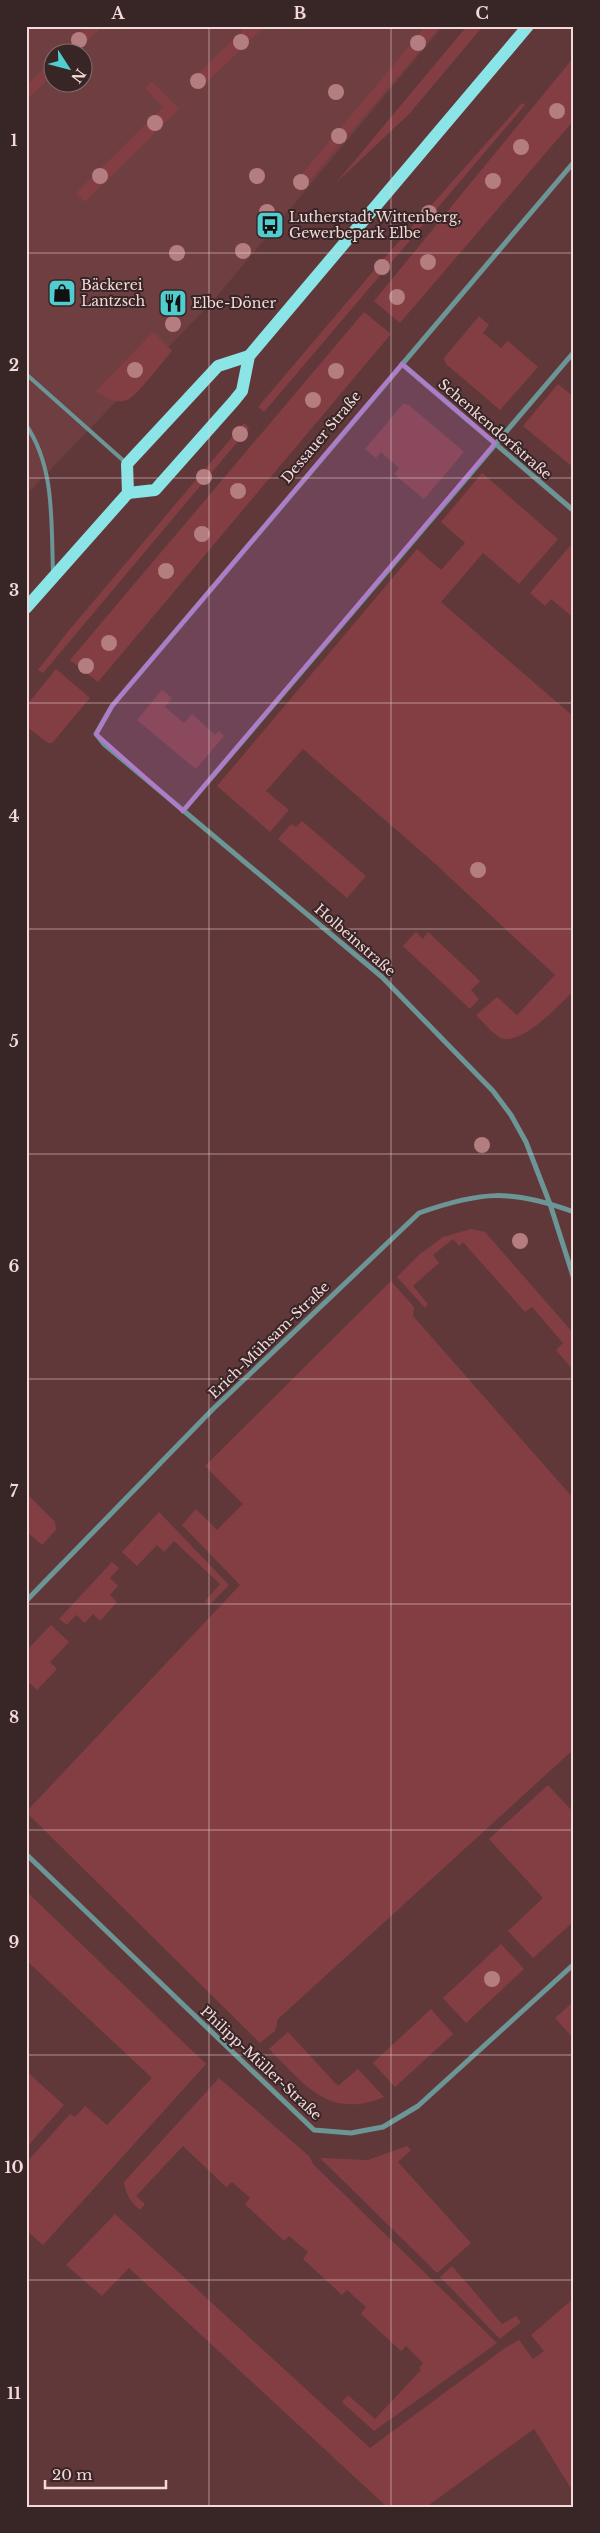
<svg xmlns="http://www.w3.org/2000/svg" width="600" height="2533" font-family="'Libre Baskerville',serif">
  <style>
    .built { fill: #6e3e40; fill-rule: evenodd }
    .green { fill: #833e43 }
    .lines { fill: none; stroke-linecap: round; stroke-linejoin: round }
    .service { stroke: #6c9596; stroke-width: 4 }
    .minor { stroke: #6c9596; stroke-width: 5 }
    .primary { stroke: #8be4e6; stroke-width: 12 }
    .tree { fill: #b47d7f }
    .marked { fill: #b17acb; fill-opacity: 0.2; stroke: #b17acb; stroke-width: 4; stroke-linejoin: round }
    .grid { fill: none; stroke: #f3d9d9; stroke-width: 1; stroke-opacity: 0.55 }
    .labels { text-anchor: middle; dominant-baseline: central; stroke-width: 4; stroke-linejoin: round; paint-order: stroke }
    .poi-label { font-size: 14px; fill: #f3d9d9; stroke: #382526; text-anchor: start }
    .street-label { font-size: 14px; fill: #f3d9d9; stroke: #382526 }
    .neatline { fill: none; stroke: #f3d9d9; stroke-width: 2 }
    .grid-label { font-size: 16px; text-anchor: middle; font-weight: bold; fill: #f3d9d9 }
  </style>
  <rect width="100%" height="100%" fill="#60383a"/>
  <!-- built -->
  <path class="built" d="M26,26h417l-230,275 -187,194zM52,52h30v30h-30z"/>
  <!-- green -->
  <g class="green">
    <path d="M88,26h9l3,3 -24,23h-15z"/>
    <path d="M242,26h15l4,4 -62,60 -9,-9 54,-52z"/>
    <path d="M426,26h15l-132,155 -8,-6z"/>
    <path d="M467,26h16l-73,87 -74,70z"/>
    <path d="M574,57v63l-174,203 -26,-22z"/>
    <path d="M52,61v14l-26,26v-15z"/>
    <path d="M152,82l27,27 -94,93 -9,-9 87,-86 -18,-19z"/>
    <path d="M522,103l3,2 -261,307 -6,-5 129,-152z"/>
    <path d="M364,312l27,22 -293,348 -28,-22z"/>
    <path d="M479,316l10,9 -6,8 18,15 7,-7 30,26 -38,43 -54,-46 -2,-6z"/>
    <path d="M153,332l19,19c-9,10 -33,42 -43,48 -11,6 -24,-1 -33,-8z"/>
    <path d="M558,384l16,13v71l-51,-42z"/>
    <path d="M403,404l6,1 55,47 -40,47 -30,-25 5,-6 -18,-16 -5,6 -11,-9z"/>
    <path d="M244,423l5,5 -206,245 -5,-3 28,-36z"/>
    <path d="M482,473l76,66 -39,45 -36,-31 -42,49 133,115v274c-15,13 -54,58 -75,46 -8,-5 -16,-15 -23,-22l21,-18 20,18 38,-40 -124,-115 -128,-111 -37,42 23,19 -19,22 -53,-46 200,-237 24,21 24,-27 -24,-21z"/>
    <path d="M570,546l4,3v69l-23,-19 -6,7 -15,-13z"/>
    <path d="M56,669l34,29 -38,45h-4l-22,-17v-20z"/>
    <path d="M162,690l10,8 -7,9 19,16 8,-9 23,21 4,-4 5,5 -28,33 -59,-49z"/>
    <path d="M302,821l64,55 -19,22 -69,-59 13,-15 5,3z"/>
    <path d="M416,932l7,7 5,-7 52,49 -9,9 8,9 -9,10 -67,-63z"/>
    <path d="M471,1229l14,3 89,102v37l-18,-21 7,-7 -31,-36 -7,5 -62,-70 -4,4 -6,-7 -20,16 6,8 -26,23 15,18 -3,4 -28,-31 23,-23 23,-17z"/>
    <path d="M391,1281l23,26 -1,9 161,183v250l-296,270 -3,12 -15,12 -234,-231 214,-227 -58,-60 14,-16 21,21 26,-26 -38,-38z"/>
    <path d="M26,1493l29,29 1,8 -14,15 -16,-14z"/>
    <path d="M159,1512l70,73 -20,20 -4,-4 15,-17 -46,-43 -10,11 -7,-7 -20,21 -15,-14z"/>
    <path d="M112,1562l7,6 -9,10 8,8 -8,9 7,7 -17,19 -7,-7 -8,9 -9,-8 -9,10 -8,-6z"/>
    <path d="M51,1625l18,17 -19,20 7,7 -20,21 -7,-7 -4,5v-37z"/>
    <path d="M548,1785l26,28v108l-41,37 -25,-27 35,-33 -54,-59z"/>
    <path d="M26,1891l180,173 -163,181 -17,-15v-67l44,-49 5,3 10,-11 22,19 45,-47 -126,-118z"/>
    <path d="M501,1944l23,25 -58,54 -23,-25z"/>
    <path d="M574,2001v38l-19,-21z"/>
    <path d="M431,2009l22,25 -58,53 -22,-24z"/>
    <path d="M288,2032l50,54 20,-17 26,28c-55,23 -79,-12 -115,-48z"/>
    <path d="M26,2071l38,34 -38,43z"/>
    <path d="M219,2078l90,78 4,8 184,179 -123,88 -32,-29 6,-7 27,24 46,-49 -2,-2 4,-5 -17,-17 -5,5 -40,-37 5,-7 -19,-17 -5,5 -39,-36 5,-7 -19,-16 -5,5 -39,-37 5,-6 -18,-16 -6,5 -43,-41 -47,50 9,8 -5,6c-10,-9 -14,-15 -16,-28z"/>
    <path d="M407,2146l4,4 -13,12 73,81 -34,30 -117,-115 48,2z"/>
    <path d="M115,2214l255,234 135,-100 14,-8 14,19 11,-8 -13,-16 43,-37v195l-40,-64 -108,78h-39l-258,-239 -27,28 -36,-31z"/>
    <path d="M452,2266l50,58 14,-8 5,6 -21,17 -60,-62z"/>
  </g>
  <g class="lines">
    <!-- service -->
    <g class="service">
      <path d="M26,374l99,88"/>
      <path d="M26,425c29,42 25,97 27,146"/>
    </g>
    <!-- minor -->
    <g class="minor">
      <path d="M574,162l-462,544 -16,28 8,10 278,233 111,114 18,24 15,27 24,62 24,75"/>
      <path d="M402,364l172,147"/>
      <path d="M183,811l391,-459"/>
      <path d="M26,1601l187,-192 206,-196c62,-22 92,-24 155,-1"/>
      <path d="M26,1854l288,276 37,3 32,-6 35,-21 156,-142"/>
    </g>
    <!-- primary -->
    <g class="primary">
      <path d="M128,493l27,-3 79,-89 8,-10 7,-35 279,-330"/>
      <path d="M26,608l102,-115 -1,-29 91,-98 31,-10"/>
    </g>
  </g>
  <!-- trees -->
  <g class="tree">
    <circle cx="79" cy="40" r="8"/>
    <circle cx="241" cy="42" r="8"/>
    <circle cx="418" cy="43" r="8"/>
    <circle cx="198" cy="81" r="8"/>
    <circle cx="336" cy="92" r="8"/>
    <circle cx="557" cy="111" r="8"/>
    <circle cx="155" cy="123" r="8"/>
    <circle cx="339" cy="136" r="8"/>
    <circle cx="521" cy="147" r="8"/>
    <circle cx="100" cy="176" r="8"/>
    <circle cx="257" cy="176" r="8"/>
    <circle cx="493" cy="181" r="8"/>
    <circle cx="301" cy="182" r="8"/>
    <circle cx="267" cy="212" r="8"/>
    <circle cx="429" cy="213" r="8"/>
    <circle cx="243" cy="251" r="8"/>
    <circle cx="177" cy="253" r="8"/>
    <circle cx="428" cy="262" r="8"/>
    <circle cx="382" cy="267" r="8"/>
    <circle cx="397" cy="297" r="8"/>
    <circle cx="173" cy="324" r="8"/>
    <circle cx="135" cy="370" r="8"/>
    <circle cx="336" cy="371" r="8"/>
    <circle cx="313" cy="400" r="8"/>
    <circle cx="240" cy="434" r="8"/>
    <circle cx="204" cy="477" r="8"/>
    <circle cx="238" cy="491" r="8"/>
    <circle cx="202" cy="534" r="8"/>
    <circle cx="166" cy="571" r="8"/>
    <circle cx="109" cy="643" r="8"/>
    <circle cx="86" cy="666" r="8"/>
    <circle cx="478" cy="870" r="8"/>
    <circle cx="482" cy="1145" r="8"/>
    <circle cx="520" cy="1241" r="8"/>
    <circle cx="492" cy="1979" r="8"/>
  </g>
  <!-- marked area -->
  <path class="marked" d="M402,364l93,79 -312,368 -87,-77 16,-28z"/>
  <!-- grid -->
  <path class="grid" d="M209,26v2481M391,26v2481M26,253h548M26,478h548M26,703h548M26,929h548M26,1154h548M26,1379h548M26,1604h548M26,1830h548M26,2055h548M26,2280h548"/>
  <!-- icons -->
  <defs>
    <symbol id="bus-square" viewBox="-11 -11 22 22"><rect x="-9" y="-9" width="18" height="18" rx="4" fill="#52cdcf" stroke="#382526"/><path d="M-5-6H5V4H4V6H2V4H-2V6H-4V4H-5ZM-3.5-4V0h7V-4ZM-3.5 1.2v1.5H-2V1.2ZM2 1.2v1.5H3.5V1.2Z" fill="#111"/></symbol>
    <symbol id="shop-square" viewBox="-11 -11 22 22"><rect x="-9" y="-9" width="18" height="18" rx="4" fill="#52cdcf" stroke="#382526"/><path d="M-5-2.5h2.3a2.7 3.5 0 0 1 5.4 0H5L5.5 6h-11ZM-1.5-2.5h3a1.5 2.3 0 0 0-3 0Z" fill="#111"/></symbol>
    <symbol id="restaurant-square" viewBox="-11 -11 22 22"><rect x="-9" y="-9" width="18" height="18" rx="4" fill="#52cdcf" stroke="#382526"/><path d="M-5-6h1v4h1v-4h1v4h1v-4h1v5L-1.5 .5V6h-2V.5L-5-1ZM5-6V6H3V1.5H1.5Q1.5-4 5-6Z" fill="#111"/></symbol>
  </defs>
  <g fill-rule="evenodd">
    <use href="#bus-square" x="254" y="209" width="32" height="32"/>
    <use href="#shop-square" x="46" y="277" width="32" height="32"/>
    <use href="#restaurant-square" x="157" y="287" width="32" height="32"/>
  </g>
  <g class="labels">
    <!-- poi labels -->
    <g class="poi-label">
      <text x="289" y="217">Lutherstadt Wittenberg,<tspan x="289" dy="16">Gewerbepark Elbe</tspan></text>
      <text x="81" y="285">Bäckerei<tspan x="81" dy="16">Lantzsch</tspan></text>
      <text x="192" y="303">Elbe-Döner</text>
    </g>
    <!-- street labels -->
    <g class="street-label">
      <text transform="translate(495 429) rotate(41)">Schenkendorfstraße</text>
      <text transform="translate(321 437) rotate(-50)">Dessauer Straße</text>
      <text transform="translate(355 940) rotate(41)">Holbeinstraße</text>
      <text transform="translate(269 1340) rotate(-44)">Erich-Mühsam-Straße</text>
      <text transform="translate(261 2063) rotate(43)">Philipp-Müller-Straße</text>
    </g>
  </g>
  <!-- border -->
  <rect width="600" height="2533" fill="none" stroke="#382526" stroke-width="55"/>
  <!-- north arrow -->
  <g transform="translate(68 68) rotate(126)"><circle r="24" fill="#382526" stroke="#836d6e"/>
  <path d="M0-4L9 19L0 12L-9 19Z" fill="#52cdcf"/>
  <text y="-8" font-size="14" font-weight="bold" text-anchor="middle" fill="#f3d9d9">N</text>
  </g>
  <!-- scale -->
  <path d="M45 2480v8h121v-8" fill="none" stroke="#f3d9d9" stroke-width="2.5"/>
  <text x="52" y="2480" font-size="15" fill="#f3d9d9" stroke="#382526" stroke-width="4" paint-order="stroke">20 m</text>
  <rect x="28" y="28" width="544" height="2478" class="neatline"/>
  <g class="grid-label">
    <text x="118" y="19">A</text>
    <text x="300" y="19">B</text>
    <text x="482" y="19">C</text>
    <text x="14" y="146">1</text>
    <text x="14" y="371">2</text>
    <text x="14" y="596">3</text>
    <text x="14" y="822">4</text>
    <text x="14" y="1047">5</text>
    <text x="14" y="1272">6</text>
    <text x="14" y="1497">7</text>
    <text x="14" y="1723">8</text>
    <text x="14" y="1948">9</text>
    <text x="14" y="2173">10</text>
    <text x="14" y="2399">11</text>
  </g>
</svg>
